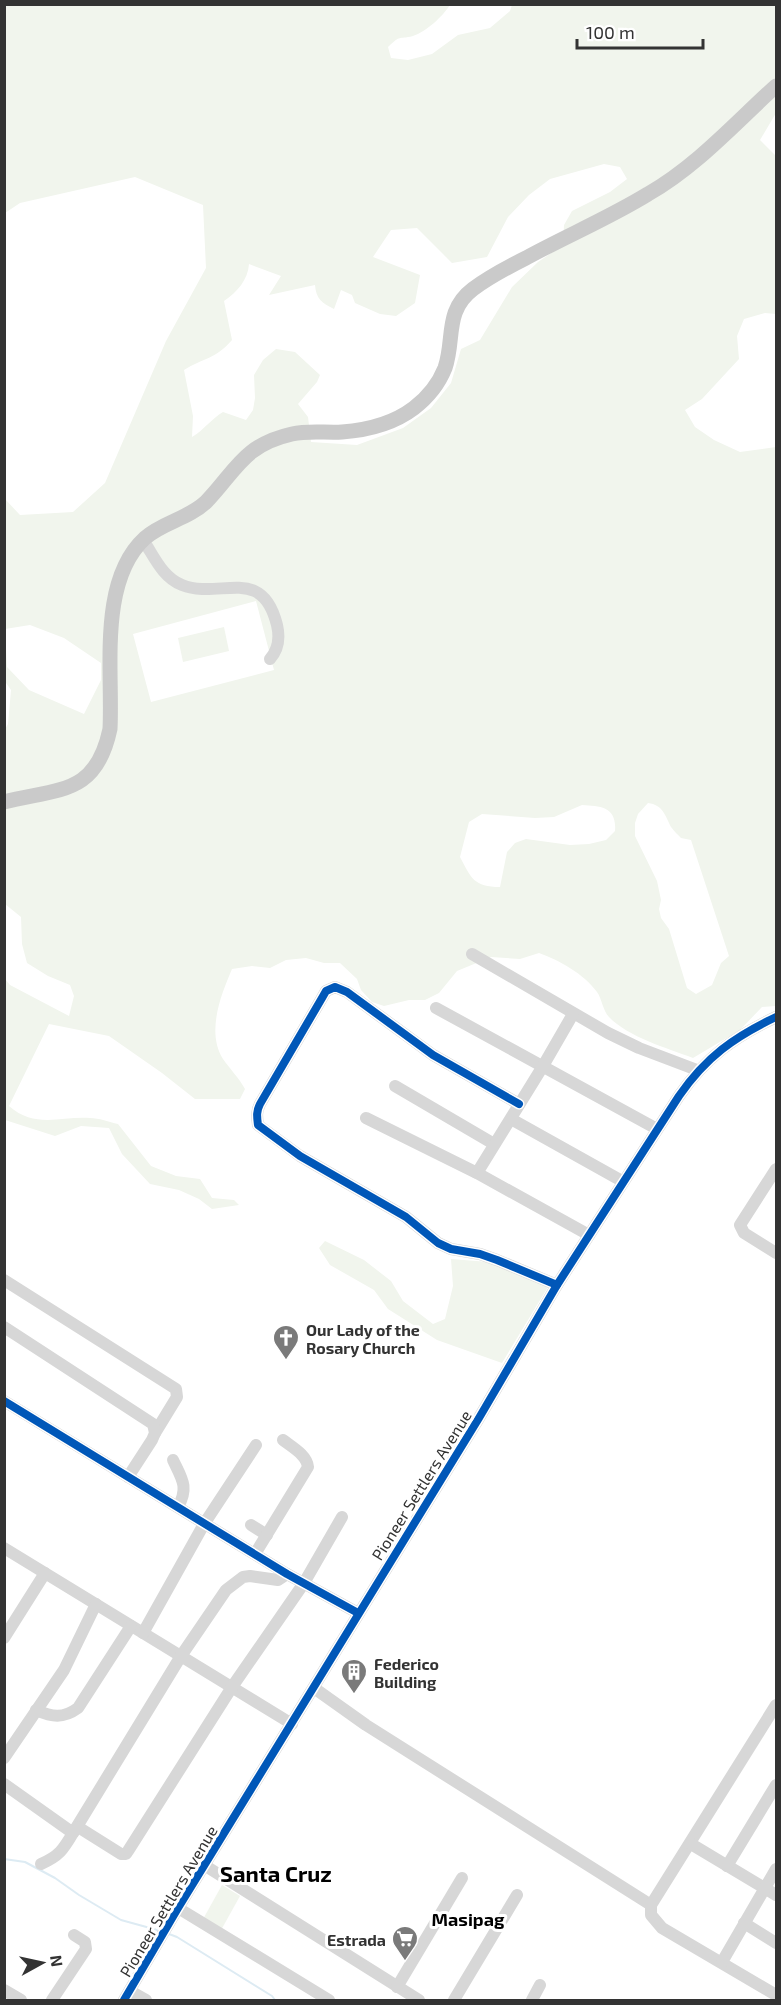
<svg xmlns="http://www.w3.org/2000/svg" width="781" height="2005" font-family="'Exo 2',sans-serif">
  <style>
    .green { fill: #f1f5ed; fill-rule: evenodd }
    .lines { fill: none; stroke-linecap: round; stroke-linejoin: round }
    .stream { stroke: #ddebf3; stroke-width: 2 }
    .minor { stroke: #d7d7d7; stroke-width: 12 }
    .major { stroke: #cacaca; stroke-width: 15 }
    .cycleway-casing { stroke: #fff; stroke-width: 11 }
    .cycleway { stroke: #0057b8; stroke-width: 8 }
    .labels { text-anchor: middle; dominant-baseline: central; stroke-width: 6; stroke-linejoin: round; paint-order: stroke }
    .poi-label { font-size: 16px; font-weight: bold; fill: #333; stroke: #fff; text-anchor: start }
    .street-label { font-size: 16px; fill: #333; stroke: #fff }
    .neighbourhood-label { font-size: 18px; font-weight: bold; fill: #000; stroke: #fff }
    .district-label { font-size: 22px; font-weight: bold; fill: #000; stroke: #fff }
  </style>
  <rect width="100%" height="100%" fill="#fff"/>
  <!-- green -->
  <g class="green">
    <path d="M4,5h446c-7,11 -24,27 -37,31 -16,4 -11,-2 -25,11l3,11 17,2 24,-6 26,-19 32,-7 20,-17 2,-6h264v108l-16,27 16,16v158l-11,-1 -21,6 -7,17 2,23 -37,40 -17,11 10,17 19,13 26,12 36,-5v559l-14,1 -22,23 -47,28c-26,-10 -65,-21 -84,-41 -6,-6 -7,-18 -12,-25 -13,-18 -38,-32 -58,-39l-19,6 -29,-2 -34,14 -18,22 -14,7h-16l-25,6 -12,-4 -11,-12 -4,-11 -17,-16h-16l-18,-5 -20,2 -16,8 -18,-2 -20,3c-11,26 -26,63 -9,90 7,10 16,19 22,30l-5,10h-45l-33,-26 -53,-37 -60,-12 -40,82c26,23 52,10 81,12 9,0 19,4 28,6l33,42 25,10 24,3 12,19 22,2 5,5 -27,4 -13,-10 -20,-9 -29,-6 -28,-30 -13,-26 -28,-2 -26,10 -50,-16v-141l5,6 59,31 5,-20 -4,-11 -22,-9 -21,-13 -5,-19 -1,-27 -16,-13 -1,-173 4,-7 3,-34 -7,-10 1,-181 15,16 53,-3 32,-29 61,-142 40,-73 -3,-63 -68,-28 -115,26 -15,10zM604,164l16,3 7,12 -17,13 -38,19 -8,14 -1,20 -25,17 -26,25 -32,53 -19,9 -10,34 -20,25 -28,20 -46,17 -46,-3 -3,-25 -10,-13 19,-22 3,-7 -25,-23 -19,-3 -13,11 -9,15 1,23 -2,12 -7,10 -23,-8c-12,7 -19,18 -31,25l1,-21 -9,-46c19,-12 32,-11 48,-30l-8,-39c13,-9 24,-21 25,-37l32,12 -12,19 46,-10c1,14 7,18 19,24l7,-19 11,5 3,8 25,11 16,2 19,-13 5,-28 -47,-18 18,-27 26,-2 35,35 35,-6 21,-40 21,-22 21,-16zM256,601l18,69 -123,32 -18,-68zM30,625l34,13 37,25v17l-17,34 -55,-24 -22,-23 -2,-38zM648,803c15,2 17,12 23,24 3,4 7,8 10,11l10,2 38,116 -8,7 -9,22 -16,9 -9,-6 -18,-59 -8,-11 -2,-9 2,-9 -4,-19 -22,-45v-13l3,-9zM582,805c19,1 35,2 33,26l-9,9 -17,4 -19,1 -44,-6 -11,4 -8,9 -7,35c-26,0 -29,-9 -40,-30l9,-35 13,-8 53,4 19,-1z"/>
    <path d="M224,627l5,24 -46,11 -5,-24z"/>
    <path d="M325,1241l39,19 27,21 12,20 30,23 12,-5 8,-33 -2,-27 38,3 59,25 -46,76 -65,-23 -49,-31 -14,-19 -44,-25 -11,-17z"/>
    <path d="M222,1885l18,11 -20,36 -18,-11z"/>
  </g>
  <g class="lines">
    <!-- stream -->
    <g class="stream">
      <path d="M4,1859l21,3 30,16 24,17 42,25 40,11"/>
      <path d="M169,1934l8,3 95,59 3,4"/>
    </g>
    <!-- minor -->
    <g class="minor">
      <path d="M143,540c11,16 19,37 39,45 38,15 80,-21 95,40 3,13 2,24 -7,34"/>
      <path d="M472,954l136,79 31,15 58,22"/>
      <path d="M436,1008l221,121"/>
      <path d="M395,1086l99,58"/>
      <path d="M519,1104l-86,-49 -86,-63 -12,-5 -9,4 -4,7 -62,106c-4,8 -3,13 -2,21l42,31 106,61 32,26 13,6 29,5 17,6 60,25"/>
      <path d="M366,1118l111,55 112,62"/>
      <path d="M511,1119l111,62"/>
      <path d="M776,1169l-36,56 4,8 32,20"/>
      <path d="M477,1173l66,-107 30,-52"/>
      <path d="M4,1280l172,109 1,8 -22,36"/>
      <path d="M4,1327l149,97 2,9 -3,7 -24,37"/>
      <path d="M4,1401l283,173 71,39"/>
      <path d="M173,1460c9,19 16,27 5,47"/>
      <path d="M251,1525l16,10"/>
      <path d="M4,1548l288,176"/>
      <path d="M255,1554l53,-87c-1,-12 -16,-20 -25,-27"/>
      <path d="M143,1633l61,-109 52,-79"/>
      <path d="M4,1638l41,-65"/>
      <path d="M314,1688l52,37 285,180"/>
      <path d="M776,1705l-125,200v10l11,13 114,67"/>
      <path d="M36,1710c16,7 27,9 42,-2l53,-82"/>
      <path d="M4,1758l60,-88 32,-66"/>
      <path d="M4,1784l69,49 108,-177 45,-66 17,-13 7,-1 28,4 9,-6"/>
      <path d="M78,1827l43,27h5l2,-3 104,-164 72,-104 38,-66"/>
      <path d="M691,1844l85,51"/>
      <path d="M41,1864c18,-8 22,-14 32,-31"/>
      <path d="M204,1865l215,135"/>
      <path d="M727,1866l49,-81"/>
      <path d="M178,1908l151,92"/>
      <path d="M744,1923l32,20"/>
      <path d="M722,1962l54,-93"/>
      <path d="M397,1987l65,-109"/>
      <path d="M4,1990l17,10"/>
      <path d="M130,1991l16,9"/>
      <path d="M52,2000l34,-51 -1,-7 -11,-7"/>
      <path d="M124,2000l54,-92 301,-490 78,-133 122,-189c27,-39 55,-59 97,-79"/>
      <path d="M454,2000l63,-105"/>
      <path d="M532,2000l8,-15"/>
    </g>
    <!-- major -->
    <path class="major" d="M4,802c56,-14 92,-7 106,-73 3,-58 -12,-148 35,-191 18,-16 43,-19 61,-36 30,-31 37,-57 86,-68 17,-4 33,-1 50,-2 27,-2 51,-8 72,-24 13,-10 25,-25 31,-40 10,-29 -1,-57 28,-79 16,-12 35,-22 53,-31 40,-22 83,-40 122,-64 49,-28 87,-71 128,-108"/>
    <defs>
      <g id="cycleway">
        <path d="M519,1104l-86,-49 -86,-63 -12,-5 -9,4 -4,7 -62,106c-4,8 -3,13 -2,21l42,31 106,61 32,26 13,6 29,5 17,6 60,25"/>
        <path d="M4,1401l283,173 71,39"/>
        <path d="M124,2000l54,-92 301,-490 78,-133 122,-189c27,-39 55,-59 97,-79"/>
      </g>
    </defs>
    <!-- cycleway casing -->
    <use href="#cycleway" class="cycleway-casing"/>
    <!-- cycleway -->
    <use href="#cycleway" class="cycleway"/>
  </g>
  <!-- icons -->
  <defs>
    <symbol id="church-pin" viewBox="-11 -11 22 30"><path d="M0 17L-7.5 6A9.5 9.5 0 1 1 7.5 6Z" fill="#7a7a7a" stroke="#fff"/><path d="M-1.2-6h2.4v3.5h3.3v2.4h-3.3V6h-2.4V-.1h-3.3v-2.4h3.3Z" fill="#fff"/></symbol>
    <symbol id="building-pin" viewBox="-11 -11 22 30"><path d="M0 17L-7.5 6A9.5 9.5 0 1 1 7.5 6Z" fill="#7a7a7a" stroke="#fff"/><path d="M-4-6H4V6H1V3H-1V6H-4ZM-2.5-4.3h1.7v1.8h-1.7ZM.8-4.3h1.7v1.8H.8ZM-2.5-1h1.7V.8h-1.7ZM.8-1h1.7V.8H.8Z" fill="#fff"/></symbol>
    <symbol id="supermarket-pin" viewBox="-11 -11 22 30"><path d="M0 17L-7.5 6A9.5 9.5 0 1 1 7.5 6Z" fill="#7a7a7a" stroke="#fff"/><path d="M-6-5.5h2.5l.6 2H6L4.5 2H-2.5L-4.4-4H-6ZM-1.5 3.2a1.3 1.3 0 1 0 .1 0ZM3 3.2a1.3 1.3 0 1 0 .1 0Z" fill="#fff"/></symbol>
  </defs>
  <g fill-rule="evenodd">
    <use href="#church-pin" x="271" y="1323" width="30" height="40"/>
    <use href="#building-pin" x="339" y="1657" width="30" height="40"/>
    <use href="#supermarket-pin" x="390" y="1924" width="30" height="40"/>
  </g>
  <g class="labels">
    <!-- poi labels -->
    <g class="poi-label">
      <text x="306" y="1329">Our Lady of the<tspan x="306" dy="18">Rosary Church</tspan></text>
      <text x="374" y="1663">Federico<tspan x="374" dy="18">Building</tspan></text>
      <text x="386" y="1939" text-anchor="end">Estrada</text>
    </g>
    <!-- street labels -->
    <g class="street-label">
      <text transform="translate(421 1485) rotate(-58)">Pioneer Settlers Avenue</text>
      <text transform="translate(168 1901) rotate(-59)">Pioneer Settlers Avenue</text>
    </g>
    <!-- neighbourhood labels -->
    <g class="neighbourhood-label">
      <text x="468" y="1919">Masipag</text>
    </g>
    <!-- district labels -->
    <g class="district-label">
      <text x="276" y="1873">Santa Cruz</text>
    </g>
  </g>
  <!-- border -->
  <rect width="781" height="2005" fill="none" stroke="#333333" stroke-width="12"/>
  <!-- north arrow -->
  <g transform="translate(42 1963) rotate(82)" stroke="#ffffff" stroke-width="4.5" paint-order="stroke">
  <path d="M0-4.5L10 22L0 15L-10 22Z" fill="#333333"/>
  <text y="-9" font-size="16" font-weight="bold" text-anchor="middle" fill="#333333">N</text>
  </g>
  <!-- scale -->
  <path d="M577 39v9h126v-9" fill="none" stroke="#333333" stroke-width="3"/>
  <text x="586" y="39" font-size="18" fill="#333333" stroke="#ffffff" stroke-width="4.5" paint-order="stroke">100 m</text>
</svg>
